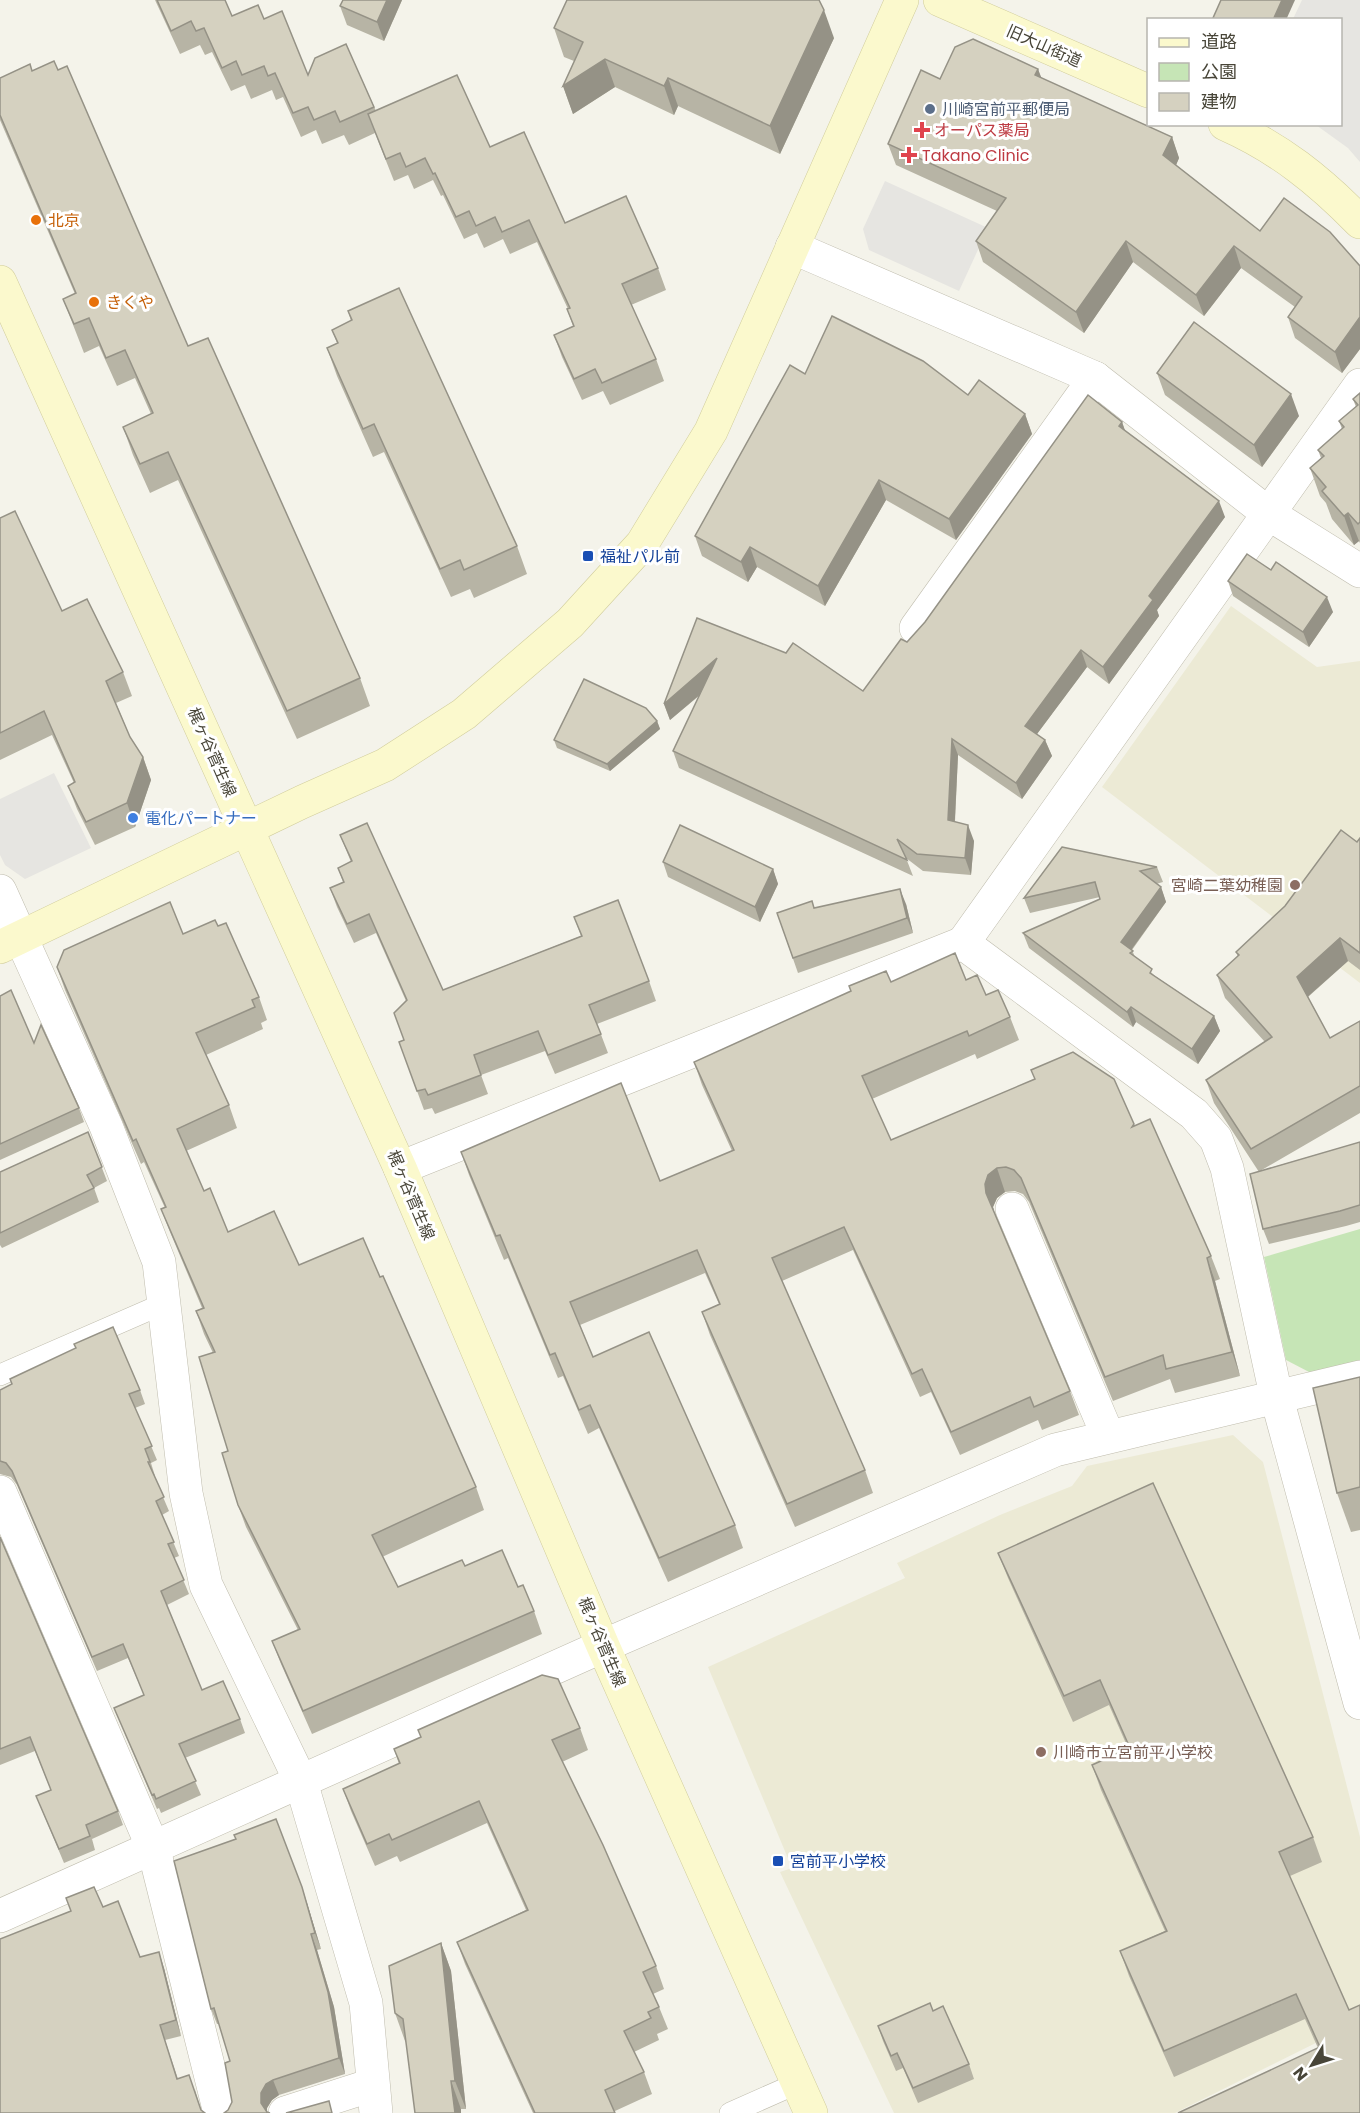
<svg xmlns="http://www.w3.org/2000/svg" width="1360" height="2113" font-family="Poppins,'Noto Sans JP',sans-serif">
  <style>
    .education { fill: #ecead5 }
    .green { fill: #c6e5b6 }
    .parking { fill: #e6e5e1 }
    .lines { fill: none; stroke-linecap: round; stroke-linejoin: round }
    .lane-casing { stroke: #bfbcad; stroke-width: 22 }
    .street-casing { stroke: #bfbcad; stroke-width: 34 }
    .secondary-casing { stroke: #d1cd9c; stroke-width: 34 }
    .lane { stroke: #fff; stroke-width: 21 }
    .street { stroke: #fff; stroke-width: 33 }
    .secondary { stroke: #fbf9cd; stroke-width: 33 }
    .wall { fill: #b7b4a5 }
    .shaded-wall { fill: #959286 }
    .building { fill: #d5d1c0; stroke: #959286; stroke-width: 1.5 }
    .service-dot { fill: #5c6f8a; stroke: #fff; stroke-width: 2 }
    .health-dot { fill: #e0444e; stroke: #fff; stroke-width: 2 }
    .food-dot { fill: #e8710a; stroke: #fff; stroke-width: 2 }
    .transit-dot { fill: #1a4fb4; stroke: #fff; stroke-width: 2 }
    .shop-dot { fill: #3f7fe0; stroke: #fff; stroke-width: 2 }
    .education-dot { fill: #8d6e63; stroke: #fff; stroke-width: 2 }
    .labels { text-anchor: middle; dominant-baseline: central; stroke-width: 6; stroke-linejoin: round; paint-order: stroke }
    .street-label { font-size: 16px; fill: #484538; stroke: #fff }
    .service-label { font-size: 16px; fill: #4e5e75; stroke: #fff; text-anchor: start }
    .health-label { font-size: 16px; fill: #be3a42; stroke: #fff; text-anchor: start }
    .food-label { font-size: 16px; fill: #c56008; stroke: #fff; text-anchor: start }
    .transit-label { font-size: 16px; fill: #164399; stroke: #fff; text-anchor: start }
    .shop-label { font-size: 16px; fill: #366cbe; stroke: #fff; text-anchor: start }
    .education-label { font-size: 16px; fill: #785e54; stroke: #fff; text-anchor: end }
  </style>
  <rect width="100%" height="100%" fill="#f4f3ea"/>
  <!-- education -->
  <g class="education">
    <path d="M1231,606l86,61 43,-6v322l-258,-196z"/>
    <path d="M1233,1435l30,27 97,375v184l-185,92h-281l-114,-241 12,-4 -84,-201 197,-89 -8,-15 103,-48 72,-29 15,-20z"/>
  </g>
  <!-- green -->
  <path class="green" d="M1360,1229v131l-49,13 -25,-13 -22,-103z"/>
  <!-- parking -->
  <g class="parking">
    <path d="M1302,0h58v162l-12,-14 -32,-23 24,-1v-104l-47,-1z"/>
    <path d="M885,181l103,47 -29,63 -90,-41 -6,-21z"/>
    <path d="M54,773l37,75 -66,31 -20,-14 -5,-10v-56z"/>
  </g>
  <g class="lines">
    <defs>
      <g id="lane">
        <path d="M0,1375l165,-72"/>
        <path d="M730,2113l68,-30"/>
      </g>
      <g id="street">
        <path d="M792,247l303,131 174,136 91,57"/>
        <path d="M916,628l179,-250"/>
        <path d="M0,891l106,235 53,136 27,231 20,92 95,197 65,221 10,110"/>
        <path d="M963,943l397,-558"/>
        <path d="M400,1168l563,-225 231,171 22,25 11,29 49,227 84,308"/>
        <path d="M1012,1209l96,227"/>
        <path d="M0,1492l154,358 66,263"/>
        <path d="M0,1916l603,-270 452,-196 305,-73"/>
        <path d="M285,2113l87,-28"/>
      </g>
      <g id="secondary">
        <path d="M940,0l208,91"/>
        <path d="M1225,124c54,24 94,56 135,98"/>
        <path d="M0,282l400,886 203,478 208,467"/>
        <path d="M0,947l302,-145 83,-37 79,-51 106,-91 72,-79 69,-113 191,-431"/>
      </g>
    </defs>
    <!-- lane casing -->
    <use href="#lane" class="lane-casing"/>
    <!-- street casing -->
    <use href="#street" class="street-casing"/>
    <!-- secondary casing -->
    <use href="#secondary" class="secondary-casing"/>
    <!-- lane -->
    <use href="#lane" class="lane"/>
    <!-- street -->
    <use href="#street" class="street"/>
    <!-- secondary -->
    <use href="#secondary" class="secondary"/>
  </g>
  <!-- wall -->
  <g class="wall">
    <path d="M155,0h70l7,16 32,3 44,56 38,-31 30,67 114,36 75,76 93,45 8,22 -35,15 25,54 8,22 -54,24 -7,-14 -21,9 -20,-43 -8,-22 19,-9 -6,-17h1l-31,-67 -27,12 -7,-15 -19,9 -7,-15 -13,6 -21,-44 -2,1 -8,-16 -19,9 -6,-14 -14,6 -19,-48 -26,12 -5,-10 -22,9 -6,-14 -15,7 -18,-40 -7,3 -4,-10 -21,9 -6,-14 -14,6 -19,-39 -7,3 -5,-10 -20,9z"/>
    <path d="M343,0h59l-18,41 -37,-16 -7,-19z"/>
    <path d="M554,28l280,10 -54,116 -102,-48 -4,9 -59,-28 -42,27 -10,-28 11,-25 -10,-4z"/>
    <path d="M1038,69l3,9 131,59 7,21 -3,7 84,66 100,35v83l-18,24 -47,-35 -7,-21 7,-10 -54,-39 -37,48 -71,-54 -49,71 -101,-71 -7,-21 21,-30 -101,-46 -8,-21 52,-65z"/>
    <path d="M32,71l156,275 172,332 10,28 -73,33 -119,-259 -28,13 -17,-38 -10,-28 28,-13 -16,-36 -18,8 -18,-40 -15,7 -21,-54 12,-5 -75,-174v-42z"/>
    <path d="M348,311l169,235 10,28 -53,24 -4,-9 -19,8 -67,-145 -11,5 -36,-81 -10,-28 10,-5 -5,-13 19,-9z"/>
    <path d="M1157,373l142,43 -37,51 -97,-72z"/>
    <path d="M805,374l163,21 57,19 7,20 -76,106 -70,-40 -61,106 -68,-39 -9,15 -46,-26 -7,-20z"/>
    <path d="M1360,393v150l-1,-2 -5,4 -22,-26 -6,-16 -6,-7 -10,-28 11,-10 -3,-8 24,-21 -3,-8 17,-14 -3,-8z"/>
    <path d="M1122,422l3,9 100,86 -68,93 2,6 -50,68 -22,-17 -50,67 8,6 7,16 -30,43 -64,-44 -3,67 19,19 -3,34 -48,-4 -17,-13 7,18 -234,-108 -6,-17 27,-56 -30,25 -6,-16 33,-86 166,73 44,-49z"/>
    <path d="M0,518l62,93 61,61 9,24 -16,7 14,34 13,20 8,23 -16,47 -40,18 -18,-36 -9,-23 6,-3 -22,-48 -52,25z"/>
    <path d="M1228,581l105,31 -24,35 -76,-51z"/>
    <path d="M657,721l3,8 -50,42 -53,-23 -3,-8z"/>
    <path d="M340,835l103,155 138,-54 -7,-19 75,64 7,20 -59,23 11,29 -53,21 -10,-23 -64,24 7,19 -53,20 -3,-6 -8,2 -25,-68 5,-2 2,-39 -30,-68 -22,10 -17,-36 -7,-19 13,-6 -5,-14 13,-6z"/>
    <path d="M1360,838v132l-12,-9 -40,36 22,41 30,-17v92l-100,58 100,-29v80l-14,4 -77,18 -6,-15 -4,-57 -45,-69 -8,-23 59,-38 -40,-44 -8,-23 21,-18 -2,-5 121,-110z"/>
    <path d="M663,862l110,7 5,15 -18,38 -92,-45z"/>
    <path d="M1157,867l6,15 -7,2 5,3 5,15 -34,48 3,7 20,19 59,40 6,15 -22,33 -62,-42 -3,5 -104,-79 -6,-15 77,-34v-2l-70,16 -6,-15z"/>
    <path d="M906,904l7,29 -115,40 -21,-60 37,-5z"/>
    <path d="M218,926l41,71 8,23 -6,3 2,6 -57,26 23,50 8,23 -51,23 18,40 24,41 71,33 81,12 96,210 8,23 -102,47 16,30 67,-21 53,21 16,24 8,23 -230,100 -31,-70 -9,-23 26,-11 -52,-103 -8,-22 -10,-54 -15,-98 -9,-19 -8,-23 6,-3 -32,-76 -9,-23 4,-1 -21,-46 -3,2 -76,-174 -8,-23 126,-33z"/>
    <path d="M966,980l20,15 24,22 9,23 -42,19 -2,-5 -103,45 19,41 144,-61 -4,-9 104,56 76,130 9,23 -5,2 25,95 -65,17 -5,-14 -57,22 -84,-199 -6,-8 -8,-3 -10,1 -8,6 -4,9 1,4 76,180 9,24 -37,15 -4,-10 -78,35 -29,-63 -11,5 -67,-147 -71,31 83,189 8,23 -78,34 -85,-192 -8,-23 17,-8 -14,-31 -125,52 13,32 142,168 8,23 -75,34 -69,-154 -11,6 -25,-58 -5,2 -50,-120 -4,2 -35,-85 -8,-23 199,29 72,-30 -30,-66 -8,-23 197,-80z"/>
    <path d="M0,996l34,47 45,65 5,14 -84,38z"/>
    <path d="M88,1132l19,49 -13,7 5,14 -97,46 -2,-3v-73z"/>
    <path d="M1360,1377v153l-9,2 -14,-39z"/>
    <path d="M0,1390h140l5,14 -10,4 22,52 -6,3 4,13h-1l15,35 -7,4 17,41 -5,2 15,36 -22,11 35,85 38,29 5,14 -60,25 16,37 -40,18 -2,-5 -2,1 -43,-101 30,-13 -16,-37 -31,13 -80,-186 -6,-8 -11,-3z"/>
    <path d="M0,1537l118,274 5,14 -31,14 3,11 -31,13 -28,-67 15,-6 -16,-39 -35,14z"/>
    <path d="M998,1553l315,284 9,25 -32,14 70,237 -42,-65 -13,-29 -131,58 -45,-101 -9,-25 45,-20 -64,-141 -9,-25 36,-17 -19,-43 -36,17 -65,-144z"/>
    <path d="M580,1728l8,22 -26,12 94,204 8,23 -11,5 6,13 9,22 -11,5 2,6 -25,12 10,20 8,22 -37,17v2h-82l-68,-149 -8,-22 69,-32 -39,-87 -87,39 -3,-6 -22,10 -24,-55 -8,-22 56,-25 -5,-15z"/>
    <path d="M307,1903l14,46 -4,1 17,57 11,67 -66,21 -7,5 -5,8v4l-39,-2 4,-8 -2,-41 -11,-37h-2l-6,-15z"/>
    <path d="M103,1907l37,50 24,11 17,68 -16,4 13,39 17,11 6,21 -201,2z"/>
    <path d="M441,1943l10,28 15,138h-5l-56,-68 -10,-28z"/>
    <path d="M933,2011l36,53 5,15 -56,24 -15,-35 -7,3 -13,-30 -5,-15z"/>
  </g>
  <!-- shaded-wall -->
  <g class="shaded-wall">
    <path d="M387,0h15l-18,41 -7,-19z"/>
    <path d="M1282,0h13l-9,20h-13z"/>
    <path d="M824,10l10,28 -54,116 -10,-28z"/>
    <path d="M605,59l10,28 -42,27 -10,-28z"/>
    <path d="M1038,69l8,21 -11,-15z"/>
    <path d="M668,78l10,28 -4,9 -10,-29z"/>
    <path d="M1172,137l7,21 -8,19 -8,-22z"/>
    <path d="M1126,241l7,21 -49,71 -8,-21z"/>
    <path d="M1234,246l7,22 -37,48 -8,-21z"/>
    <path d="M1360,317v32l-18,24 -7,-21z"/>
    <path d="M1291,394l8,22 -37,51 -8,-22z"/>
    <path d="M1025,414l7,20 -76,106 -7,-21z"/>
    <path d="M1122,422l6,17 -9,-13z"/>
    <path d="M879,480l7,20 -61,106 -7,-20z"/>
    <path d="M1219,501l6,16 -68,93 2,6 -50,68 -6,-17 46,-71z"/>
    <path d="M1348,513l11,28 -5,4 -10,-29z"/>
    <path d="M750,547l7,20 -9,15 -7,-20z"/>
    <path d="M1327,597l6,15 -24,35 -6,-15z"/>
    <path d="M1081,650l6,17 -56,75 -6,-16z"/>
    <path d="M717,658l6,17 -53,45 -6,-16z"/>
    <path d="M657,721l3,8 -50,42 -3,-7z"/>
    <path d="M952,739l6,16 -4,82 -6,-17z"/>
    <path d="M1045,740l7,16 -30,43 -6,-16z"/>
    <path d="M143,757l8,23 -16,47 -8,-24z"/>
    <path d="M968,825l6,16 -3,34 -6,-17z"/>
    <path d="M773,869l5,15 -18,38 -5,-15z"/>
    <path d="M1161,887l5,15 -40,55 -5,-15z"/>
    <path d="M900,889l6,15 7,29 -6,-15z"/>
    <path d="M1340,938l8,23 -43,38 -8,-22z"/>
    <path d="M1131,1007l5,15 -3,5 -6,-15z"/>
    <path d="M1214,1016l6,15 -22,33 -6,-15z"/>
    <path d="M997,1168l8,24 -8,6 -4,9 2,9 -9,-23 -1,-9 3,-9z"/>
    <path d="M1207,1258l8,23 25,95 -8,-24z"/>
    <path d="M302,1887l5,16 14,46 -6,-16z"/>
    <path d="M311,1934l6,16 17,57 11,67 -6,-16z"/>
    <path d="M441,1943l10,28 15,138 -11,-28z"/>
    <path d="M159,1952l5,16 17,68 -5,-16z"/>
    <path d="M273,2080l6,15 -7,5 -5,8v5l-6,-10v-10l5,-9z"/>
    <path d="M451,2081l10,28v4h-6z"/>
  </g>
  <!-- building -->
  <g class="building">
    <path d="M157,0h68l7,16 26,-11 6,14 18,-8 26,64 7,-17 31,-14 28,63 -34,15 -5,-11 -21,9 -6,-13 -15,6 -18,-40 -7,3 -4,-10 -22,9 -6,-14 -14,7 -18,-40 -8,3 -5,-10 -20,10z"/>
    <path d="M343,0h44l-10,22 -37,-16z"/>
    <path d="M567,0h252l5,10 -54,116 -102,-48 -4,8 -59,-27 -42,27 20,-44 -29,-14z"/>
    <path d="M1221,0h61l-9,20h-56l-4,-2z"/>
    <path d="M973,39l65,30 -3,6 137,62 -9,18 97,76 24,-33 46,34 30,34v51l-25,35 -47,-35 14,-20 -68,-51 -38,49 -70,-54 -50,71 -100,-71 30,-43 -118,-54 33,-74 19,9 15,-32z"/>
    <path d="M54,61l4,9 9,-4 121,280 20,-8 152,340 -73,33 -119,-259 -28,12 -17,-37 30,-14 -28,-63 -19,8 -17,-40 -15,6 -11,-25 13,-6 -76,-178v-37l30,-14 2,7z"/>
    <path d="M457,75l33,72 34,-15 41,91 61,-27 32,72 -36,16 34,75 -54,24 -7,-14 -21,10 -20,-44 20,-9 -7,-17 3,-1 -41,-88 -27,12 -7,-15 -19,9 -7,-15 -13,6 -21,-44 -2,1 -8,-16 -19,9 -6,-14 -14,6 -18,-45z"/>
    <path d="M399,288l118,258 -53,24 -4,-10 -20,9 -66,-145 -11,5 -36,-81 11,-5 -6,-13 20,-10 -4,-9z"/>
    <path d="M832,316l91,45 45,34 11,-15 46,34 -76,105 -70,-39 -61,106 -68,-39 -9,15 -46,-26 95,-171 15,9z"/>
    <path d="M1194,322l97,72 -37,51 -97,-72z"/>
    <path d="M1360,393v129l-2,2 -10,-11 -4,3 -22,-25 4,-4 -16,-19 14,-12 -6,-6 26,-23 -5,-6 19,-16 -5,-6z"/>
    <path d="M1088,395l34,27 -3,4 100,75 -70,95 4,4 -50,67 -22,-17 -56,76 20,14 -29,43 -64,-44 -4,81 20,5 -3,33 -48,-4 -20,-15 10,21 -234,-109 44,-93 -53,46 33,-86 89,35 7,-10 70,48 38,-52 6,3 18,-20z"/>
    <path d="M15,511l47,100 25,-12 36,73 -17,9 24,56 13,20 -16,46 -41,19 -18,-36 7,-4 -31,-71 -44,22v-215z"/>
    <path d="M1247,554l24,16 5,-8 51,35 -24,35 -75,-51z"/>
    <path d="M584,679l62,29 11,13 -50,43 -53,-24z"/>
    <path d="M367,823l76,167 139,-54 -8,-19 44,-17 31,81 -60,24 12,29 -53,21 -10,-24 -64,24 7,20 -53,20 -3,-6 -8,2 -18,-49 5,-2 -10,-27 13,-13 -38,-86 -22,10 -17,-36 14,-6 -6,-14 14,-7 -12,-26z"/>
    <path d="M680,825l93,44 -18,38 -92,-45z"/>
    <path d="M1341,830l16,12 3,-4v115l-20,-15 -43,39 33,61 30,-17v65l-109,63 -45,-69 66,-43 -55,-62 22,-20 -3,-3 49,-46z"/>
    <path d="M1062,847l95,20 -17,4 21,16 -40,55 12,9 -3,2 22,16 -2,4 64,43 -22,33 -61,-42 -4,5 -104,-79 77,-34 -5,-17 -71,16z"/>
    <path d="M900,889l7,29 -114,40 -16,-45 35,-12 2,7z"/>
    <path d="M170,902l13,32 32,-14 3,6 8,-3 33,74 -7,3 3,7 -59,26 33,72 -52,24 27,62 6,-3 18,44 46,-21 25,54 64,-27 17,39 3,-1 93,211 -104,48 26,52 64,-27 3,6 37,-16 16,37 5,-2 11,26 -231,100 -31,-70 28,-12 -62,-124 -16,-52 6,-2 -29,-94 16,-5 -19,-41 8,-3 -43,-99 5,-2 -30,-68 -3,2 -76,-174 7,-17z"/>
    <path d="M955,953l11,27 11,-5 9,20 12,-5 12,27 -41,19 -2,-5 -105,45 29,64 144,-61 -4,-9 42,-18 41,27 20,45 -2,3 18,-8 61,137 -4,2 25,94 -66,17 -3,-14 -58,22 -84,-199 -7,-8 -8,-3 -9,1 -9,7 -3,9 1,9 84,198 -36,16 -4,-10 -79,35 -29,-63 -10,5 -68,-147 -72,31 93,212 -78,34 -85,-192 18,-8 -23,-54 -127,52 23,55 56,-25 86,193 -76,33 -69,-153 -11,5 -24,-57 -5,2 -50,-120 -4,1 -35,-84 160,-69 39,98 74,-31 -40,-88 157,-71 -2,-5 37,-15 5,11z"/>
    <path d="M11,990l23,53 7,-18 38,83 -79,36v-148z"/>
    <path d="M88,1132l14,35 -15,8 7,13 -94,45v-61z"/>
    <path d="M1360,1142v63l-20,6 -77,18 -13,-55z"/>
    <path d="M113,1327l27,63 -11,4 23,52 -7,3 5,13h-2l16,35 -8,4 18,41 -6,2 16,36 -23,11 41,99 21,-9 17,38 -61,25 17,37 -40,18 -2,-5 -2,1 -38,-87 30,-13 -21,-51 -31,13 -80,-186 -6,-8 -6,-2v-71l12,-6 -2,-5 66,-31 -2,-4z"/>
    <path d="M1360,1377v110l-23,6 -24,-105z"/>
    <path d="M1153,1483l160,354 -34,15 70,158 11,-5v108h-182l142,-66 -24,-53 -132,57 -44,-100 47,-20 -75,-166 38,-17 -30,-68 -36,16 -66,-143z"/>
    <path d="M0,1537l118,274 -32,14 4,11 -31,13 -23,-53 15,-6 -21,-53 -30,12z"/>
    <path d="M542,1675l16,4 22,49 -28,12 51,105 53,121 -13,6 16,35 -11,5 3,6 -27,13 20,41 -39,18 10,23h-80l-78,-171 71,-32 -49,-109 -87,39 -3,-6 -22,10 -24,-55 57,-26 -6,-14 27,-12 -3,-7z"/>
    <path d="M276,1819l26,68 13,46 -4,1 17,58 11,66 -66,22 -7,4 -5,9v10l6,9 3,1h-46l4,-3 4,-8 -7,-39 5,-2 -16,-53 -3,1 -37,-148 62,-22 -2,-4z"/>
    <path d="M94,1887l9,20 15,-6 22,56 19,-5 17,68 -16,5 17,54 12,-4 12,35 4,3h-205v-174l71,-28 -5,-13z"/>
    <path d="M441,1943l14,138h-4l4,32h-40l-12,-94 -8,-6 -6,-47z"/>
    <path d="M930,2003l3,8 10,-5 26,58 -56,24 -16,-35 -6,3 -13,-30z"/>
    <path d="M329,2101l3,12h-46z"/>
  </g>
  <!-- markers -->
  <circle class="service-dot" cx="930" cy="109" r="6"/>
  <g class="health-dot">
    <path d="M919 121h6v6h6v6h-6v6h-6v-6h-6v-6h6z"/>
    <path d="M906 146h6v6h6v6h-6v6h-6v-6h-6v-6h6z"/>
  </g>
  <g class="food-dot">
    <circle cx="36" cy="220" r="6"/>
    <circle cx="94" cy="302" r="6"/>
  </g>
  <g class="transit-dot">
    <rect x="582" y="550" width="12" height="12" rx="3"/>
    <rect x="772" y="1855" width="12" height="12" rx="3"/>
  </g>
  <circle class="shop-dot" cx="133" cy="818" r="6"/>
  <g class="education-dot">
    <circle cx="1295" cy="885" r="6"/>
    <circle cx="1041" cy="1752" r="6"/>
  </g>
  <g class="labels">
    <!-- street labels -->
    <g class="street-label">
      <text transform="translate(1044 46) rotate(24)">旧大山街道</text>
      <text transform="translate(212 752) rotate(66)">梶ヶ谷菅生線</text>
      <text transform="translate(411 1195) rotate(67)">梶ヶ谷菅生線</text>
      <text transform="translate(602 1642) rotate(67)">梶ヶ谷菅生線</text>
    </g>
    <!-- service labels -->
    <g class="service-label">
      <text x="942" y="109">川崎宮前平郵便局</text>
    </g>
    <!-- health labels -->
    <g class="health-label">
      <text x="934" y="130">オーパス薬局</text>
      <text x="922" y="155">Takano Clinic</text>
    </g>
    <!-- food labels -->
    <g class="food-label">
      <text x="48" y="220">北京</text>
      <text x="106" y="302">きくや</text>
    </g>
    <!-- transit labels -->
    <g class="transit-label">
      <text x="600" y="556">福祉パル前</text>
      <text x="790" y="1861">宮前平小学校</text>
    </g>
    <!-- shop labels -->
    <g class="shop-label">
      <text x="145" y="818">電化パートナー</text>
    </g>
    <!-- education labels -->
    <g class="education-label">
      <text x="1283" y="885">宮崎二葉幼稚園</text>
      <text x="1053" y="1752" text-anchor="start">川崎市立宮前平小学校</text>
    </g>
  </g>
  <!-- legend -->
  <rect x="1147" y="18" width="195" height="108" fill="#ffffff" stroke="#b6b5af" stroke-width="1.5"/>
  <rect x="1159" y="38" width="30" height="9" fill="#fbf9cd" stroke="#b6b5af" stroke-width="1.5"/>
  <text x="1201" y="48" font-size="18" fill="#484538">道路</text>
  <rect x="1159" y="63" width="30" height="18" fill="#c6e5b6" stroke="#b6b5af" stroke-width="1.5"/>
  <text x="1201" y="78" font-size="18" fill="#484538">公園</text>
  <rect x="1159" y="93" width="30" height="18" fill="#d5d1c0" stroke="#b6b5af" stroke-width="1.5"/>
  <text x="1201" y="108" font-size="18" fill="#484538">建物</text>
  <!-- north arrow -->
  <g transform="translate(1312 2065) rotate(232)" stroke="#ffffff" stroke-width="4.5" paint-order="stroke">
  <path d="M0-4.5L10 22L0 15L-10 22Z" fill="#484538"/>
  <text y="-9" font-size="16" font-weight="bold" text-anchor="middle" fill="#484538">N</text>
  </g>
</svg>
